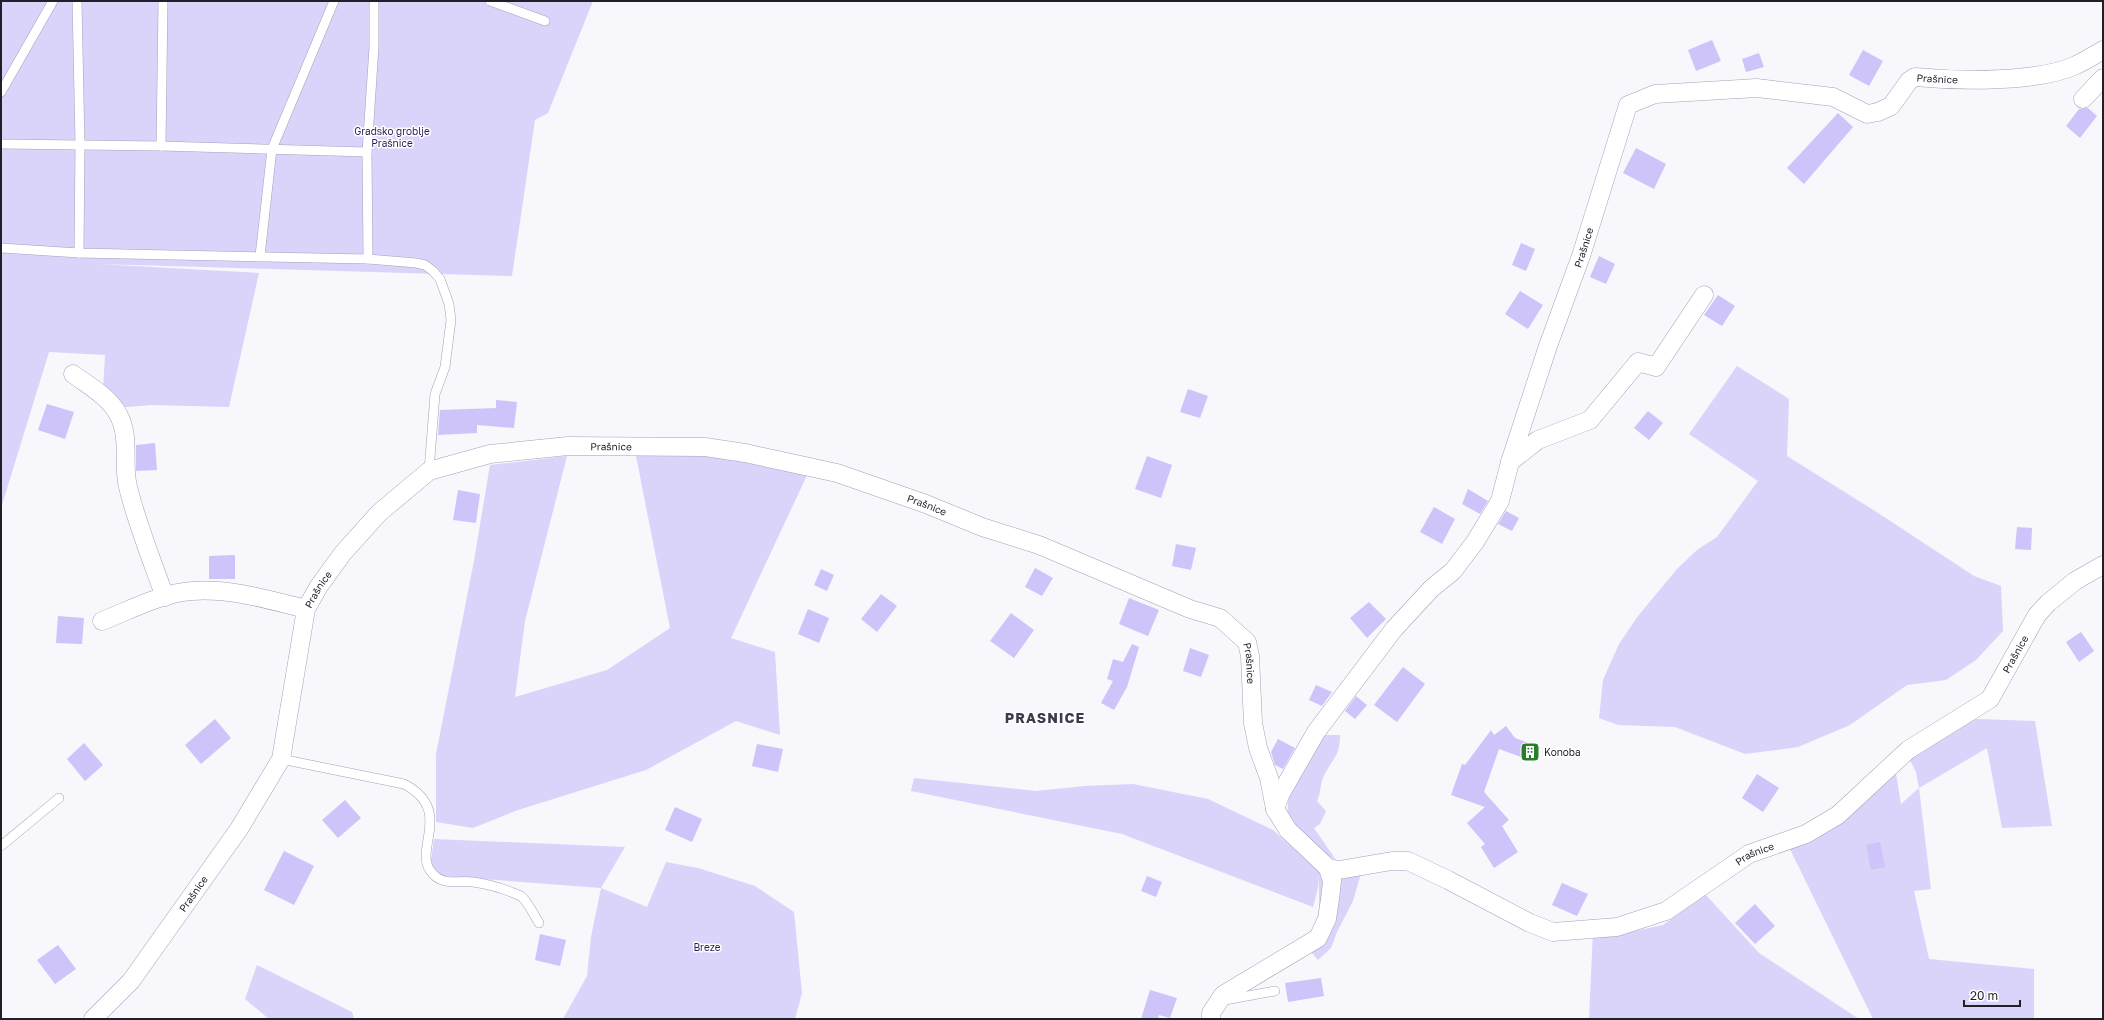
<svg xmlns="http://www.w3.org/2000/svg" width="2104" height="1020" font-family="'Golos Text',sans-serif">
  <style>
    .green { fill: #dad3fa }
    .building { fill: #cec4fa }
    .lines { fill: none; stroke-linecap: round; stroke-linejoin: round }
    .lane-casing { stroke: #a5a0b9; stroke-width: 10 }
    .street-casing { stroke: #a5a0b9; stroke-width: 19 }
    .lane { stroke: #fff; stroke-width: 9 }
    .street { stroke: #fff; stroke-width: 18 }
    .labels { text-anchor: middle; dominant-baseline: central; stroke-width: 3; stroke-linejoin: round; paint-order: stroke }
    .street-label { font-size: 10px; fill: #211f29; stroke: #fff }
    .park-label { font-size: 10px; fill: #311d5b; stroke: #fff }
    .poi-label { font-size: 10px; fill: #211f29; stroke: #fff; text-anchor: start }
    .district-label { font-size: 14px; font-weight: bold; letter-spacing: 1px; fill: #3e3a4e; stroke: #fff }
  </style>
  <rect width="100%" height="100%" fill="#f7f7fc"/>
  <!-- green -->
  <g class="green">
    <path d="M1,1h592l-45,112 -13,7 -23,156 -415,-12 162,9 -30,134 -77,-2 -50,4 3,-54 -56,-3 -48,156z"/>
    <path d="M1737,366l52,33 -2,57 88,55 99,65 27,10 2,45 -27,29 -30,20 -39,5 -57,40 -52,22 -53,7 -70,-27 -57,-2 -19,-7 4,-38 16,-36 19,-28 39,-47 20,-19 20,-13 41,-56 -69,-47z"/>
    <path d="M635,451l70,2 103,20 -77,165 44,14 5,83 -44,-14 -90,49 -128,40 -45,18 -37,-6v-68l38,-193 16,-96 77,-9 -42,165 -10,76 92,-27 63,-42z"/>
    <path d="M1978,719l57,2 17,105 -50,2 -15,-80 -68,40 12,101 -17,2 15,68 105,10v50h-161l-85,-174 107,-77 6,36 18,-16 -3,-16 -7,-14 60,-38z"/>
    <path d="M1321,735h19c0,23 -9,24 -17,43 -3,7 -2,15 -6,23l9,10 -6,13 -6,4 22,32 -25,-15 -25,-19 4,-43z"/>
    <path d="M914,778l122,13 49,-5 48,-2 75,15 65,31 45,41 43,2 -8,28 -16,31 -6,16 -13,12 -17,-20 13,-6 5,-25v-34l-1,13 -5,19 -191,-73 -211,-43z"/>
    <path d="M434,839l191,8 -24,41 46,19 19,-45 32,6 57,18 39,26 8,81 -7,26h-232l24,-43 4,-39 10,-49 -172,-13z"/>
    <path d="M1705,894l54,59 100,66h-270l4,-87h37l33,-7z"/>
    <path d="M257,965l95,47 2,7h-85l-24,-20z"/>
  </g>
  <!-- building -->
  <g class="building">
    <path d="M1712,40l9,21 -25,10 -8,-21z"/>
    <path d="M1863,50l20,11 -14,25 -20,-11z"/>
    <path d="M1759,53l5,14 -18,5 -4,-13z"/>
    <path d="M2088,108l9,8 -17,22 -14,-12 13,-17z"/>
    <path d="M1838,113l15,14 -49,57 -17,-16z"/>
    <path d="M1636,148l30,16 -12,25 -31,-16z"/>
    <path d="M1521,243l14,6 -9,22 -14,-6z"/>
    <path d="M1599,256l16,8 -9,20 -16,-7z"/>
    <path d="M1520,291l23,14 -15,24 -23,-15z"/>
    <path d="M1718,295l17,11 -13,20 -18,-11z"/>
    <path d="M1188,389l20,7 -8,22 -20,-6z"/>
    <path d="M496,400l21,2 -3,26 -37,-3v8l-39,2 2,-25 56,-2z"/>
    <path d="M47,404l27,8 -9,27 -27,-9z"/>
    <path d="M1648,411l15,12 -14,17 -15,-12z"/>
    <path d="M155,443l2,27 -21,1v-26z"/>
    <path d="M1147,456l25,9 -11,33 -26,-9z"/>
    <path d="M1468,489l20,12 -8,13 -18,-10z"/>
    <path d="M458,490l22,4 -4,29 -23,-3z"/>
    <path d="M1434,507l21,12 -13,25 -22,-12z"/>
    <path d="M1506,511l13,7 -7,13 -14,-7z"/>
    <path d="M2017,527l15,1 -1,22 -16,-1z"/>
    <path d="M1176,544l20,4 -5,22 -19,-4z"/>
    <path d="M235,555v24h-26v-23z"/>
    <path d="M1035,568l18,10 -11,18 -17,-9z"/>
    <path d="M821,569l13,6 -7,16 -13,-6z"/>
    <path d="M881,594l16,12 -20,26 -16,-13z"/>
    <path d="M1129,598l30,12 -11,26 -29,-12z"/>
    <path d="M1369,602l17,17 -19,19 -17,-20z"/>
    <path d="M808,609l21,9 -10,25 -21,-9z"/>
    <path d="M1011,613l23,17 -20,28 -24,-17z"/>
    <path d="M58,616l26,2 -2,26 -26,-1z"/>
    <path d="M2081,632l13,19 -15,11 -13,-20z"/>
    <path d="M1132,644l7,3 -12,40 -13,23 -13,-7 12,-22 -6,-2 6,-20 10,3z"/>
    <path d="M1190,648l19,7 -8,22 -18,-6z"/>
    <path d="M1403,667l22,17 -28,38 -23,-17z"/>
    <path d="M1316,685l16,7 -10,14 -13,-6z"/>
    <path d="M1356,696l11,9 -12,14 -10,-8z"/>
    <path d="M215,719l16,19 -30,26 -16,-19z"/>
    <path d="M1506,726l9,12 25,9 -5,15 -36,-13 -15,43 25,28 -7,6 16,26 -24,16 -13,-21 4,-3 -18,-21 18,-16 -34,-12 11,-31 3,1 26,-35 3,5z"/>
    <path d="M1278,739l17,9 -12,21 -8,-4 -4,-13z"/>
    <path d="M84,743l19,22 -18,16 -18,-22z"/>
    <path d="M757,744l26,5 -5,23 -26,-6z"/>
    <path d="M1757,774l22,14 -16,24 -21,-14z"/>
    <path d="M345,800l16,18 -23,20 -16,-18z"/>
    <path d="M675,807l27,12 -10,23 -27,-12z"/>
    <path d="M1880,842l5,25 -14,3 -5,-25z"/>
    <path d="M284,851l30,15 -20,39 -30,-15z"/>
    <path d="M1147,876l15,6 -6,15 -15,-6z"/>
    <path d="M1562,883l26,11 -11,22 -25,-11z"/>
    <path d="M1755,904l20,22 -20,18 -20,-21z"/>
    <path d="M540,934l26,6 -6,26 -25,-6z"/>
    <path d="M58,945l18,24 -21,15 -18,-24z"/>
    <path d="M1321,978l3,18 -36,6 -3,-19z"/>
    <path d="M1150,990l27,8 -7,20 -11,-3 -1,4h-17z"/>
  </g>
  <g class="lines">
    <defs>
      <g id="lane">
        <path d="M77,1l3,143 -1,109"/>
        <path d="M490,1l55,20"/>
        <path d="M1,92l52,-91"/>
        <path d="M1,144l160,2 2,-145"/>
        <path d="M161,146l206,6"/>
        <path d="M1,248l78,5 289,6 48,4 9,2 8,6 7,8 9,25 2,16 -6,47 -10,27 -6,77"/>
        <path d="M260,256l12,-107 62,-148"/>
        <path d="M368,259l-1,-107 7,-105v-46"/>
        <path d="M281,759l123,25c52,27 6,68 29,90 11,12 26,6 40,8 13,2 26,5 38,10 4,2 9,3 11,5 7,7 12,18 17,26"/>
        <path d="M1,846l58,-48"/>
        <path d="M1225,1000l50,-9"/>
      </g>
      <g id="street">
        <path d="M2083,99l20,-21"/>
        <path d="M73,374c16,12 36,23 45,40 13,23 4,49 10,73 9,37 24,74 37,110"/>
        <path d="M1510,462l28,-22 52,-20 48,-58 18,5 48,-72"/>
        <path d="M102,621c28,-11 60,-28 90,-30 39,-3 77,9 114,18"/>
        <path id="s1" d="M1275,809l6,-16 35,-61 78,-103 38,-41 21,-17 22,-29 25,-41 10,-39 38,-116 33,-90 47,-151 27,-11 102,-6 76,9 34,17 11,-2 13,-6 18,-25 6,-4c42,4 123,6 161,-12 9,-4 18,-10 27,-15"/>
        <path id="s2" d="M93,1019l38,-38 108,-152 42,-70 25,-150 13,-23 24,-33 36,-40 50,-42 61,-17 78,-8 137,1 40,6 92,20 89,31 56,23 57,18 151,64 30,9 27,24 3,14 3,67 5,25 11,30 6,31 13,21 40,38 11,2 53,-9h16l40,19 82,43 23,9 64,-5 49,-16 83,-57 57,-20 32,-19 70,-65 82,-51 47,-84 11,-12 27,-22 28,-16"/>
        <path d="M1211,1019v-6l12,-18 95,-57 9,-19 3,-20 2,-18 -4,-13"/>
      </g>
    </defs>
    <!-- lane casing -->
    <use href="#lane" class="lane-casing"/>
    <!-- street casing -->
    <use href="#street" class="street-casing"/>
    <!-- lane -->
    <use href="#lane" class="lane"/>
    <!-- street -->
    <use href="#street" class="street"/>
  </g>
  <!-- icons -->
  <defs>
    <symbol id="building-square" viewBox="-11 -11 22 22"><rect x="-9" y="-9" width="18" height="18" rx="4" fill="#287e2b" stroke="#fff"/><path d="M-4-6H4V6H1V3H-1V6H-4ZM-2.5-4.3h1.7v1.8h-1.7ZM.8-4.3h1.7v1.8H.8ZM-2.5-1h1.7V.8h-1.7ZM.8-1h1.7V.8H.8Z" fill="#fff"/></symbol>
  </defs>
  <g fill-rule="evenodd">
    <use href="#building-square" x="1519" y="741" width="22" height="22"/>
  </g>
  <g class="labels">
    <!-- street labels -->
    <g class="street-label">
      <text stroke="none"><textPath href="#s1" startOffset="1132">Prašnice</textPath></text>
      <text stroke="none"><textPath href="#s1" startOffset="651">Prašnice</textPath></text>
      <text stroke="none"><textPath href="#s2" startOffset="845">Prašnice</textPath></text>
      <text stroke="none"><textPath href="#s2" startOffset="1169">Prašnice</textPath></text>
      <text stroke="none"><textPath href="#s2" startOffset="497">Prašnice</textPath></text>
      <text stroke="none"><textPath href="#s2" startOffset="2570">Prašnice</textPath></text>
      <text stroke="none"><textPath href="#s2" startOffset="1541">Prašnice</textPath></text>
      <text stroke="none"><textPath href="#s2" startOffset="2234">Prašnice</textPath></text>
      <text stroke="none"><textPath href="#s2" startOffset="161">Prašnice</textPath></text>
    </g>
    <!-- park labels -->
    <g class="park-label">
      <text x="392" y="131">Gradsko groblje<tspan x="392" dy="12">Prašnice</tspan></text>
      <text x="707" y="947">Breze</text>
    </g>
    <!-- poi labels -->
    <g class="poi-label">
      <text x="1544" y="752">Konoba</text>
    </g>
    <!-- district labels -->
    <g class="district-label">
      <text x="1045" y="717">PRASNICE</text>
    </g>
  </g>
  <!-- border -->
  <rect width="2104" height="1020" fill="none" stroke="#211f29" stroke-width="4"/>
  <!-- scale -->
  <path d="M1964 1000v6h56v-6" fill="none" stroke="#211f29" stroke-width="2"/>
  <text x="1970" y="1000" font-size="12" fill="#211f29" stroke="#ffffff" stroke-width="3" paint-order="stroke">20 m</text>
</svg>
